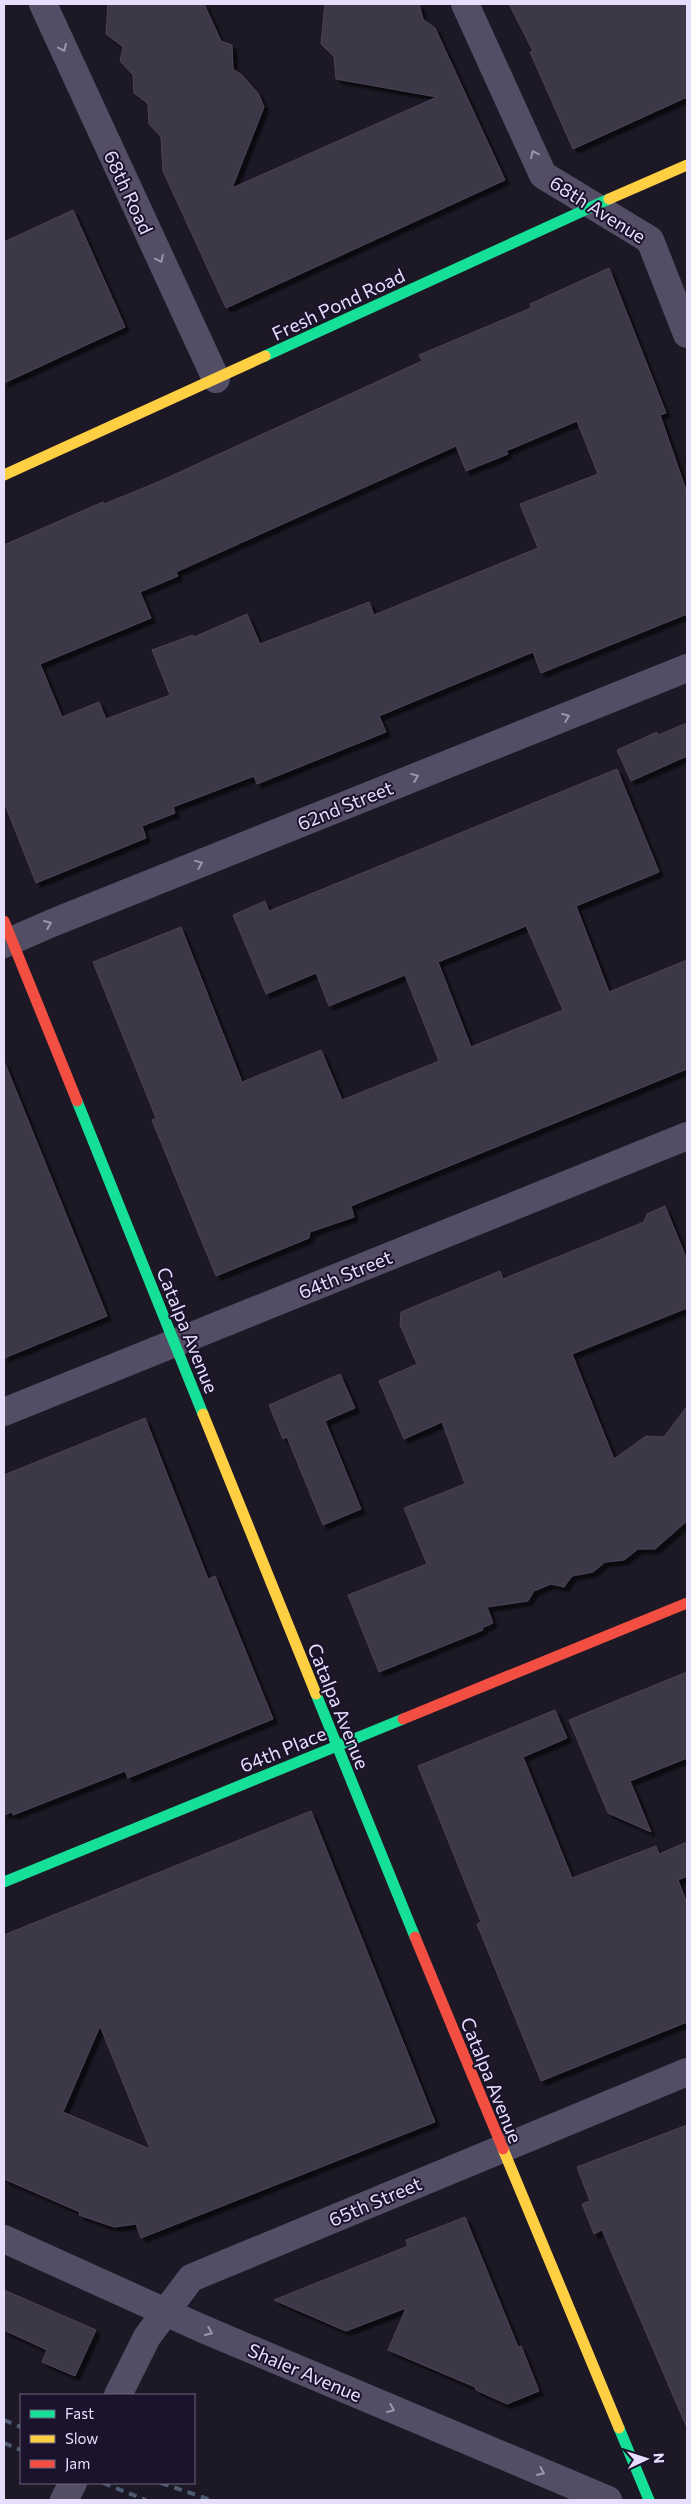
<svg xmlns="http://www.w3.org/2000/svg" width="691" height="2504" font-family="Commissioner,sans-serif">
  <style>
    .building { fill: #3c3746; stroke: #4b4358; fill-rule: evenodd; filter: url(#shadow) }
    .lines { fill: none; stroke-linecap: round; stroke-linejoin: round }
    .street { stroke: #534e65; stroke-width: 28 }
    .fast { stroke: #16e098; stroke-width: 11 }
    .slow { stroke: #ffcf43; stroke-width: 11 }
    .jam { stroke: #f24e42; stroke-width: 11 }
    .rail { stroke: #4d596f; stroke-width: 4; stroke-dasharray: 8 6; stroke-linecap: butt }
    .oneway { stroke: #9d96b2 }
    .labels { text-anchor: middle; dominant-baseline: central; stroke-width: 4; stroke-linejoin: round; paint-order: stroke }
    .street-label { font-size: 19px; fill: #e7defe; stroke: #1b122b }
  </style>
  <defs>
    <filter id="shadow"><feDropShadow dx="4.5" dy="4.5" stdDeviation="1" flood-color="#0009"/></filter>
  </defs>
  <rect width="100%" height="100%" fill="#1c1825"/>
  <!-- building -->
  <g class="building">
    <path d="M108,4h96l17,37 11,4 1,24 9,6 16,18 6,14 -32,81 205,-91 -101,-18 -2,-22 -13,-13 4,-40h94l4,15 12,9 70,152 -279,128 -63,-137 -2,-34 -12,-13 -1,-20 -14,-11 -1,-18 -13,-14 3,-14 -17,-13z"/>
    <path d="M509,4h178v93l-114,52 -43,-97 3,-1z"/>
    <path d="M73,210l52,117 -121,56v-141z"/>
    <path d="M609,268l57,145 -6,2 27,78v121l-146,59 -8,-21 -92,38 -62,26 7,16 -129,52 -3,-8 -81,31 2,6 -33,13 4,12 -110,45 -32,-81v-257l99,-43 1,2 54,-22 201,-92 63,-29 -3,-6 112,-47 -1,-4zM577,421l21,53 -78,30 18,44 -164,67 -5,-13 -109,42 -13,-30 -53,23 -1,-2 -41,15 18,45 -64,24 -7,-17 -37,15 -22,-53 111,-46 -11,-26 38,-16 -2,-4 280,-126 10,25 42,-17 -2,-3z"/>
    <path d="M687,723v33l-56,25 -14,-31 40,-18 1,3z"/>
    <path d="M617,769l42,103 -83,34 33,86 78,-32v109l-336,137 3,11 -44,15 -1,6 -93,38 -64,-156 4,-2 -63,-156 88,-35 61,155 79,-32 21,50 97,-39 -34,-86 -76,31 -13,-33 -50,21 -33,-79 32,-14 4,10zM526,926l37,84 -92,37 -33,-85z"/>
    <path d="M4,1061l103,255 -103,42z"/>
    <path d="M665,1206l22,54v48l-115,46 42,105 32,-23 18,1 23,-31v115l-32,28h-17l-14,11 -19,2 -12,10 -21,4 -8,11 -13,-3 -17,7 -6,10 -41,6 6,16 -11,5 1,2 -104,42 -31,-77 79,-31 -23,-56 61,-24 -23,-62 -38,17 -25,-58 38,-17 -17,-39 1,-13 99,-41 3,8 141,-57 3,-8z"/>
    <path d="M340,1374l15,34 -30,13 36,88 -38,16 -36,-88 -4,2 -14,-34z"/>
    <path d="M145,1418l63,161 7,-3 58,143 -145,59 -3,-7 -112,44 -1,-3 -8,3v-340z"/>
    <path d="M687,1672v86l-57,23 21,51 -43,-19 -39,-93z"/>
    <path d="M555,1710l12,28 -44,19 49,121 84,-32 3,8 28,-12v34l-9,4 9,23v119l-146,59 -64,-157 4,-2 -63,-156z"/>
    <path d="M311,1811l124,311 -294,116 -5,-14 -22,3 -35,-12 1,-3 -76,-33v-244zM100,2026l50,123 -87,-37z"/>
    <path d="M687,2125v303l-85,-198 -8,4 -12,-30 8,-3 -13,-34z"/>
    <path d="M465,2217l53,130 3,-1 18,45 -32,13 -31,-14 -1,-3 -87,-37 18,-42 -60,23 -72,-31 134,-54 -2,-6z"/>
    <path d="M4,2290l92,40 -21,46 -33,-14 5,-12 -43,-20z"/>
  </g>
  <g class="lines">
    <!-- street -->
    <g class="street">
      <path d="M43,4l173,375"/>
      <path d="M465,4l78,171 107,65 37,94"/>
      <path d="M4,944l48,-21 635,-255"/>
      <path d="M4,1412l683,-276"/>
      <path d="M4,2239l199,90 405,171"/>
      <path d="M118,2395l29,-58 44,-59 496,-206"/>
      <path d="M64,2500l9,-17"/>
    </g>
    <!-- fast -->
    <g class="fast">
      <path d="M265,356l344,-157"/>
      <path d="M77,1101l126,313"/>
      <path d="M316,1694l99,243"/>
      <path d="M4,1882l399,-163"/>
      <path d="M619,2428l30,72"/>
    </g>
    <!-- slow -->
    <g class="slow">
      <path d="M609,199l78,-34"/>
      <path d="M4,475l261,-119"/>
      <path d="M203,1414l113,280"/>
      <path d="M503,2149l116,279"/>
    </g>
    <!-- jam -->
    <g class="jam">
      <path d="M4,921l73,180"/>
      <path d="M403,1719l284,-116"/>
      <path d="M415,1937l88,212"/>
    </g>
    <!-- rail -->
    <g class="rail">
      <path d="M4,2420l17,7"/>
      <path d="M4,2443l17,7"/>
      <path d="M103,2483l43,17"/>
      <path d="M161,2483l50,17"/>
    </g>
  </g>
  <!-- one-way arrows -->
  <defs><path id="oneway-chevron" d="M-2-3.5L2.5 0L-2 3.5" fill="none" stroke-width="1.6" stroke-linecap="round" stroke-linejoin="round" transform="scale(1.25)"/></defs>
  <g class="oneway">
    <use href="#oneway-chevron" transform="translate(63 48) rotate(65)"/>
    <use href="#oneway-chevron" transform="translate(534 154) rotate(-115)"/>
    <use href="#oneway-chevron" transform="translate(160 259) rotate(65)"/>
    <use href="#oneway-chevron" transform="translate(566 717) rotate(-22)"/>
    <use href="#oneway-chevron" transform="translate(415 777) rotate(-22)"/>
    <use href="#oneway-chevron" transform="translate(199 864) rotate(-22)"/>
    <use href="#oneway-chevron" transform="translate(48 924) rotate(-23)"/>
    <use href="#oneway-chevron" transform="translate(209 2332) rotate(23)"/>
    <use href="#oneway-chevron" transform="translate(391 2409) rotate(23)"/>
    <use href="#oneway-chevron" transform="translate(541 2472) rotate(23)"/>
  </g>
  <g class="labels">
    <!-- street labels -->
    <g class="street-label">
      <text transform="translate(129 192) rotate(65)">68th Road</text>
      <text transform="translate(598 209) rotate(32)">68th Avenue</text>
      <text transform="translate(338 304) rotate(-25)">Fresh Pond Road</text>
      <text transform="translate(345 805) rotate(-22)">62nd Street</text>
      <text transform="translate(345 1274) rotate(-22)">64th Street</text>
      <text transform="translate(188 1330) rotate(68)">Catalpa Avenue</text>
      <text transform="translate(339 1706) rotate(68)">Catalpa Avenue</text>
      <text transform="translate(283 1749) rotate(-22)">64th Place</text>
      <text transform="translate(492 2080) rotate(68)">Catalpa Avenue</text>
      <text transform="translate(375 2201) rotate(-23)">65th Street</text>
      <text transform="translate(305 2372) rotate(23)">Shaler Avenue</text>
    </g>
  </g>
  <!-- border -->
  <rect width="691" height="2504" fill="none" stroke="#e7defe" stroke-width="10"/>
  <!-- legend -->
  <rect x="20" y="2394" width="175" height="90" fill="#1b122b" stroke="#6d647f"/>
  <rect x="30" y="2410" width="25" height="8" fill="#16e098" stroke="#6d647f"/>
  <text x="65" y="2419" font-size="15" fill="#e7defe">Fast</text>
  <rect x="30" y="2435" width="25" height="8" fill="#ffcf43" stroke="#6d647f"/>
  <text x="65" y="2444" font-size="15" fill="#e7defe">Slow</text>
  <rect x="30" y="2460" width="25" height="8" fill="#f24e42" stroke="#6d647f"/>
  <text x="65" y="2469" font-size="15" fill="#e7defe">Jam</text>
  <!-- north arrow -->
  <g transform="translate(646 2459) rotate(86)" stroke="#1b122b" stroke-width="4" paint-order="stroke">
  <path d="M0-4L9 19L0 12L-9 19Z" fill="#e7defe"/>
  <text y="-8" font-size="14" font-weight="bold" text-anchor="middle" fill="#e7defe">N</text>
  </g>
</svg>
